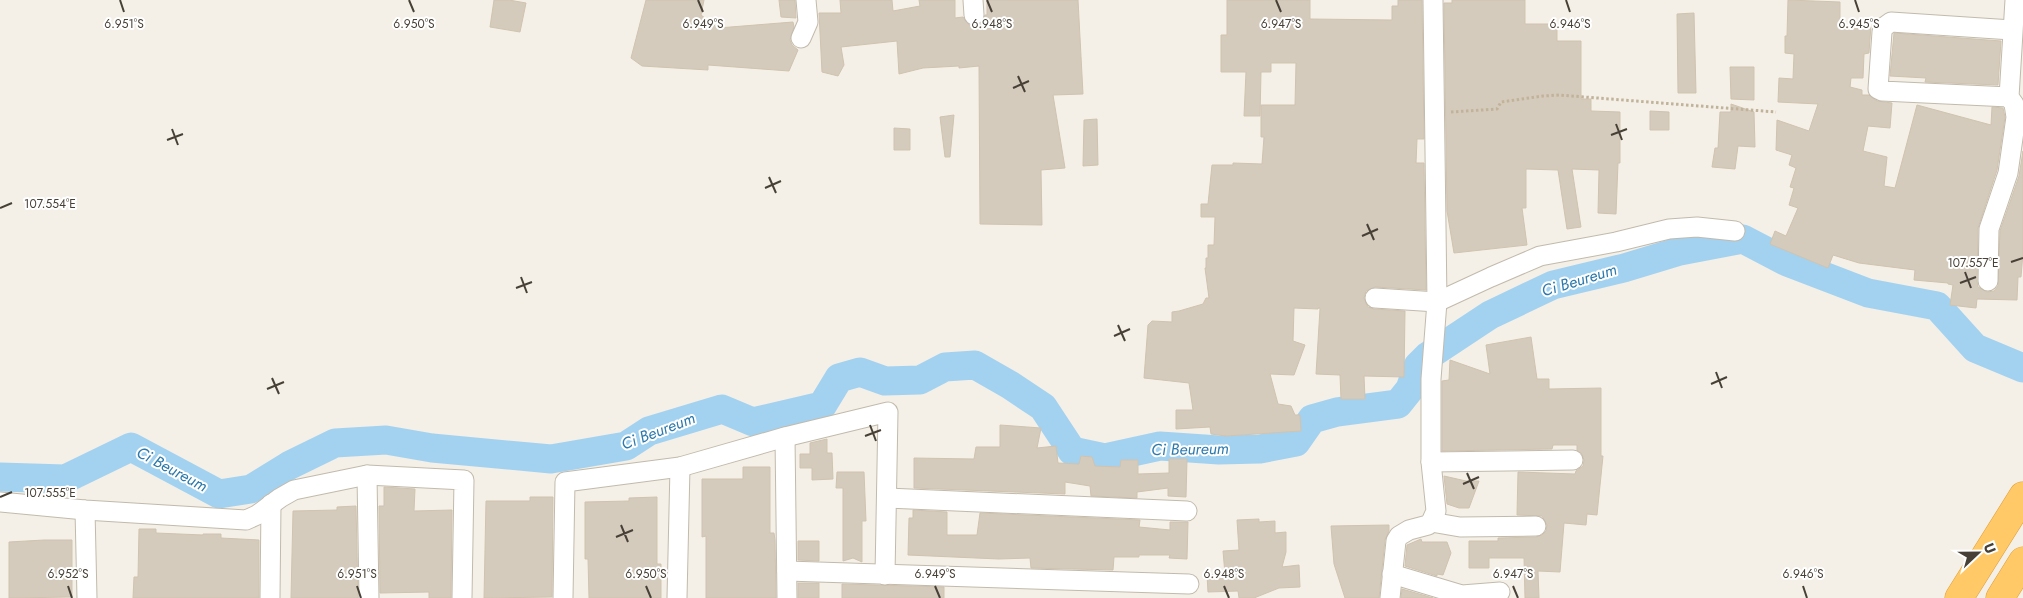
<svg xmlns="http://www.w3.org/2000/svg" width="2023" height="598" font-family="Jost,sans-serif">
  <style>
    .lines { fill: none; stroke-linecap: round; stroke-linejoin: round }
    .river { stroke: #a3d2f1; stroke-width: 29 }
    .building { fill: #d5cbbc; stroke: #d0c3af }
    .minor-casing { stroke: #c2baac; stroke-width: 21 }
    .highway-casing { stroke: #df9e36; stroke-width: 29 }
    .path { stroke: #c1b39a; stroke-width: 3; stroke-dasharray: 2.5 2.5; stroke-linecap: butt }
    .minor { stroke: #fff; stroke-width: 19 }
    .highway { stroke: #ffc967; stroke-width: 28 }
    .ticks { fill: none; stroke: #474036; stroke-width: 2 }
    .labels { text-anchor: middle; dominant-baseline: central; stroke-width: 4; stroke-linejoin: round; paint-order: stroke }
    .water-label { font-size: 16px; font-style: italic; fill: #2c79ac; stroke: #fff }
    .ticks-label { font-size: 12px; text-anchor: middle; fill: #474036; stroke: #fff; stroke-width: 4; stroke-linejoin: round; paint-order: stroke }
  </style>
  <rect width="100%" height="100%" fill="#f4f0e7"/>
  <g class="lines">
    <!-- river -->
    <path class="river" d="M0,477l65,2 66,-32 88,47 32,-5 39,-24 45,-22 51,-3 46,8 119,11 75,-13 23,-15 73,-22 31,13 69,-16 17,-28 21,-6 25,9 35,-1 25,-13 30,-2 35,20 33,22 29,44 33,7 55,-12 59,4 41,-1 36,-7 16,-23 25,-7 61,-8 12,-15 8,-23 10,-10 62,-41 63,-30 71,-17 56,-17 63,-12 44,23 81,31 69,13 38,42 48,20"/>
  </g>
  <!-- building -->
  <g class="building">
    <path d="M494,0h15l17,3 -6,29 -30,-5z"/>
    <path d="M646,0h58l-3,15 17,13 75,-6 1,5 -4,13 2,5 6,5 -9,21 -81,-6v5l-66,-4 -11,-8z"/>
    <path d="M779,0h16l1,18 -15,-1z"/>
    <path d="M840,0h52l1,11 27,-5 -1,-6h36v18l8,-1 6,8 5,1 7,-2 4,-9h2v-15h91l5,94 -30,1 12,73 -24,2 1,55 -62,-1 -1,-158 -20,2v-2l-36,2 -24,6 -2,-33 -56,6 3,18 -6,11 -16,-4 -3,-59h22z"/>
    <path d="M1227,0h83v19l82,1v-14h6v-6h24l2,139h-7l-1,24h8l2,127 -51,-3 -9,4 -2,7 4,9 6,2 31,2 -1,66 -40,-1 1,23h-24l-1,-24 -24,-1 4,-65 -1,-2 -1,2 -24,-1 -1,33 12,4 -11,30 -24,-1 8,30 13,2 4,9h5l1,16 -75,5 -15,-2 -1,-7 -34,2v-19h17l-4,-27 -45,-5 4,-53 4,-4 20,1v-10l7,-1 24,-7 3,-6h3l-4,-30h1v-10h2v-13h6l1,-28h-14v-13h7l4,-39h21v-2l29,1 2,-27h-3v-32h34l1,-42h-25v9h-10l-1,44h-16l2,-44h-25v-37h6z"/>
    <path d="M1452,0h73v24h32v17h24v58h10v12l29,1v51h-2l-2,51 -18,-1 1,-43 -27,-1 9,58 -14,2 -9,-59 -32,-1v39h-4l5,37 -73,8 -7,-42 -3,-208h8z"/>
    <path d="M1788,0l52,2v25l31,-2 -2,28 -5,1 -1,24h-12l-1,9 12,3v5h7l8,6 15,2 -2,25 -22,-2 -5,25 24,6 -3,29 11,2 22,-83 74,20 1,-18 11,1 2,9 -8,53 -19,58 -1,53 1,6 9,5 7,-1 4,-5 2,-55 19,-55 4,-25v102l-2,24h-3l-1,23 -40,-1 -1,9 -26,-3 3,-20 -5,-1v-1l-34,-3 1,-10 -56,-7 -26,-8 -5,13 -58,-24 5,-13 11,5 12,-28 -9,-3 5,-17 -4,-1 6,-19 -7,-3 3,-10 -16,-5 1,-30 32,11 9,-27 -40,-2 1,-24 14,1 1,-25 -9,-1v-17h2z"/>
    <path d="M1694,13l2,80h-18l-1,-79z"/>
    <path d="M1894,33l107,8 -3,44 -73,-3 1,-4 -36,-2z"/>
    <path d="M1730,67h24v33l-23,-1z"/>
    <path d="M1731,104l23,8 1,35 -17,-1 -3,23 -23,-2 3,-19h3l2,-36h11z"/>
    <path d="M1650,111l19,1v18h-19z"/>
    <path d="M954,115l-4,42h-5l-5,-40z"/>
    <path d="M1097,119l1,46 -15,1 1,-46z"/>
    <path d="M894,128l16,1v21h-16z"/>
    <path d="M1531,337l6,42h12v10l52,-1v68h2l-6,59 -10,-1 -1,11 -22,-2 -4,49 -22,-1 1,27h-14l-1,-40h-35v10h-20v-27h29v-3l38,-1 6,-2 4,-4 1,-6 -5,-9 -25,-1 1,-43 57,2 1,-3 7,-5 1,-6 -2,-6 -5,-4v-5h-24l-1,4 -110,2v-70l7,-1 1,-20 40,14 -4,-29z"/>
    <path d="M1000,425l41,3 -4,20 19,-2 2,17 21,1 2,-8 11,1 3,9 25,1 1,-7h17v14l31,-1v-14h18l-1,38 -18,-1v-8l-31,4v6l-46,-2 -1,-10 -25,-4v12l-151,-6v-30l60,1 2,-12h24z"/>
    <path d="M827,439v14h5l1,26 -21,1v-12h-12v-14h10v-11z"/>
    <path d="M743,467h27v66h4l1,7 1,58h-70v-62l-4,1v-58h41z"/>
    <path d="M837,472h27l2,49h-4v41l-9,-4 -10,3v-73h-7z"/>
    <path d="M1444,476l22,5h13l-10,27h-10l-12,-4z"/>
    <path d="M384,487l31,2 -1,22 38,-1 -1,88h-22v-6l-49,1 -1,-87h5z"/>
    <path d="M530,497h23l-1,100 -68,1 2,-97h44z"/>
    <path d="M657,497v67h4v34h-72l-1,-39h-3v-57l44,-1v-3z"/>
    <path d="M356,506l2,92h-67l2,-87 44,-1v-3z"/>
    <path d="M913,510l34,2v23h30l3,-22 160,7 -1,7 31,3v-8h18l-1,37 -18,-1 1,-3h-31v2h-25l-1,13 -82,-2 -1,-10 -31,1 -91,-4 1,-37h4z"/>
    <path d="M1259,519v3l16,-1v12l11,-1v20l-4,15 17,-2 1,22 -21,1 -25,10h-15l-1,-7 -30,1 -1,-17 18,-1 -2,-23 16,-1 -2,-30z"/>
    <path d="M1389,525v6l-4,9 -6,58h-34l-11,-34 -3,-38z"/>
    <path d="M139,529h17v4l47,2v-1h18v4l38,2v58h-126l1,-21h4z"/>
    <path d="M1421,539l1,3h25l4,11 -8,22 -6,-1v2l-32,-10 2,-21z"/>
    <path d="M44,540h28v57l-63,1v-56z"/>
    <path d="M798,541h21v20l-21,-1z"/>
    <rect x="798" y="583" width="21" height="15"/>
    <path d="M842,584l102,3v11h-102z"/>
    <path d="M1402,589l31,9h-32z"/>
  </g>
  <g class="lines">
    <defs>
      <g id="minor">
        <path d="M973,0l1,15"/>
        <path d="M801,38l7,-16 -2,-22"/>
        <path d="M2009,97l-127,-6 -4,-2 4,-57 2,-5 7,-5 121,8"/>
        <path d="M1988,281l1,-52 19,-56 8,-56 -2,-13 -5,-7 6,-97"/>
        <path d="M1375,298l62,4 54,-25 49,-21 76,-14 53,-13 28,-2 38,4"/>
        <path d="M785,437l2,161"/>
        <path d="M1431,462l142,-2"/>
        <path d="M367,475l2,123"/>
        <path d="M887,498l300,13"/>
        <path d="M0,502l85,8 161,10 11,-5 23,-17 14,-8 73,-15 97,5 -2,118"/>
        <path d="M85,510l2,88"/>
        <path d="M1431,522l29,5 76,-1"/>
        <path d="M787,571l402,13"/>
        <path d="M1392,574l70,21 38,-3"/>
        <path d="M270,598l1,-94"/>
        <path d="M563,598l2,-116 115,-15 105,-30 103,-25 -3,163"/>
        <path d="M677,598l3,-131"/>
        <path d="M1390,598l6,-57 3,-5 10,-6 19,-5 3,-3 5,-11 -5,-49v-83l6,-77 -4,-302"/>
      </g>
      <g id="highway">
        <path d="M1959,598l64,-102"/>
        <path d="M2000,598l23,-37"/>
      </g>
    </defs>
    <!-- minor casing -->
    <use href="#minor" class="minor-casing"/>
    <!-- highway casing -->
    <use href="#highway" class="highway-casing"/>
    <!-- path -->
    <path class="path" d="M1451,112l46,-3 4,-7 42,-6 16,-1 217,17"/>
    <!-- minor -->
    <use href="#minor" class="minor"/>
    <!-- highway -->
    <use href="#highway" class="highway"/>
  </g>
  <!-- ticks -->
  <path class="ticks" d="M120,0l4,12M409,0l5,12M698,0l5,12M987,0l5,12M1276,0l5,12M1566,0l4,12M1855,0l4,12M1018,76l7,16M1013,88l16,-7M1616,124l6,16M172,129l6,16M1611,135l16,-6M167,140l16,-6M769,177l7,16M765,188l16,-7M0,208l12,-5M1367,224l7,16M1362,236l16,-7M2011,262l12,-4M1965,272l6,16M521,277l6,16M1960,283l16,-6M516,288l16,-6M1118,325l7,16M1114,336l16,-7M1716,372l6,16M272,378l7,16M1711,384l16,-7M267,389l17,-7M870,425l6,16M865,436l16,-6M1467,473l7,16M1463,484l16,-7M0,497l12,-5M621,525l7,17M616,537l17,-7M68,586l4,12M357,586l4,12M646,586l5,12M935,586l5,12M1224,586l5,12M1513,586l5,12M1803,586l4,12"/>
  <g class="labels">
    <!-- water labels -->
    <g class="water-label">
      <text transform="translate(1579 280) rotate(-17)">Ci Beureum</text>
      <text transform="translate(658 431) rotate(-21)">Ci Beureum</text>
      <text transform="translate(1190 449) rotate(-1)">Ci Beureum</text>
      <text transform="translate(172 469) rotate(28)">Ci Beureum</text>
    </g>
  </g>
  <g class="ticks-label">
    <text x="1859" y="28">6.945°S</text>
    <text x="124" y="28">6.951°S</text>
    <text x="414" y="28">6.950°S</text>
    <text x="703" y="28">6.949°S</text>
    <text x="992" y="28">6.948°S</text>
    <text x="1281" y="28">6.947°S</text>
    <text x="1570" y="28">6.946°S</text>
    <text x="50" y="208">107.554°E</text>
    <text x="1973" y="267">107.557°E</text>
    <text x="50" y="497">107.555°E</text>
    <text x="68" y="578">6.952°S</text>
    <text x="357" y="578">6.951°S</text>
    <text x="646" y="578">6.950°S</text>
    <text x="935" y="578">6.949°S</text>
    <text x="1224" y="578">6.948°S</text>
    <text x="1513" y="578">6.947°S</text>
    <text x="1803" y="578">6.946°S</text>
  </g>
  <!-- north arrow -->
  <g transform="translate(1978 553) rotate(68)" stroke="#ffffff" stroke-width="4" paint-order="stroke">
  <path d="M0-4L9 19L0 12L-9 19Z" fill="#474036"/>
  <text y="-8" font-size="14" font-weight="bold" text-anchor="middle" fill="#474036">U</text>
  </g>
</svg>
